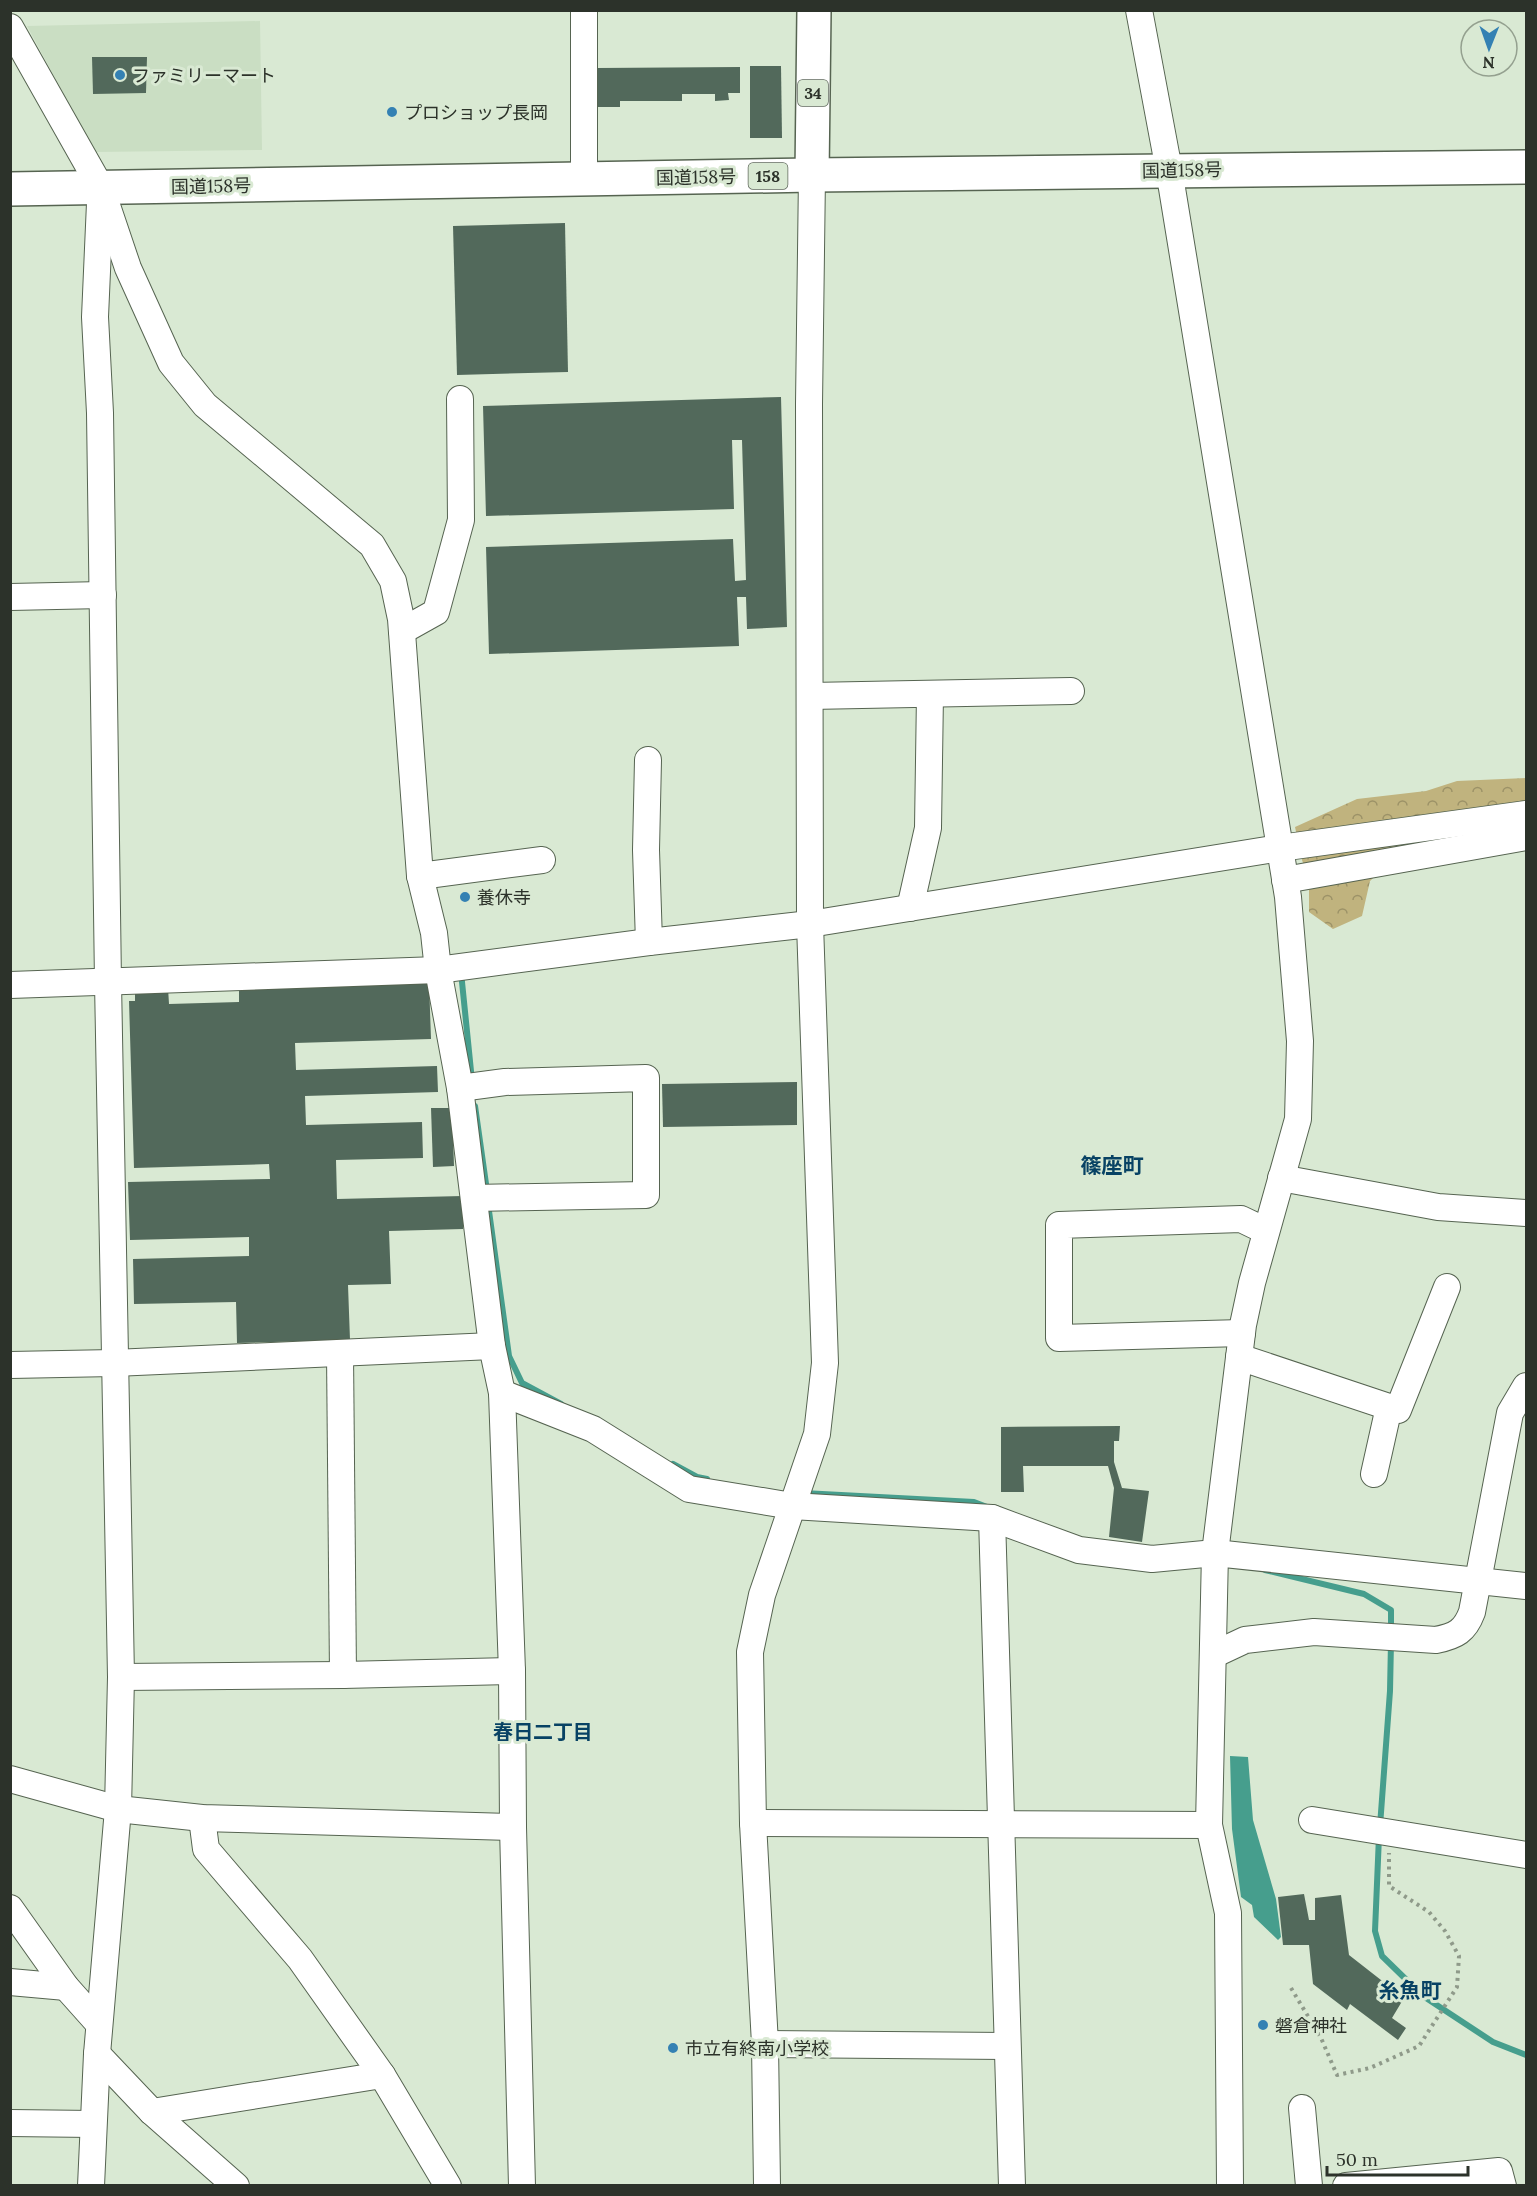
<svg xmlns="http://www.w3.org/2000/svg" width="1537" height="2196" font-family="Lora,'Noto Sans JP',serif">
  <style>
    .built { fill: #cadec3 }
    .forest { fill: url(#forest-crowns) }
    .water { fill: #469e8d }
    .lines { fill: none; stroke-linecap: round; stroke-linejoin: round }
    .stream { stroke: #469e8d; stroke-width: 6 }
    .building { fill: #52695b }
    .minor-casing { stroke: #566451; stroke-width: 28 }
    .major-casing { stroke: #566451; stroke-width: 36 }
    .highway-casing { stroke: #566451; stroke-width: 36 }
    .path { stroke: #8f9a8a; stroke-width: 4; stroke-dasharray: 3 4.5; stroke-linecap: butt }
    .minor { stroke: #fff; stroke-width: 26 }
    .major { stroke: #fff; stroke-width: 33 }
    .highway { stroke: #fff; stroke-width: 33 }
    .poi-dot { fill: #3481b3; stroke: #d9e9d3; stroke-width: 2 }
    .labels { text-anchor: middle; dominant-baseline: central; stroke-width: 6; stroke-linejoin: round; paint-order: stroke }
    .shield { fill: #d9e9d3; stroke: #60695d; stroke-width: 1.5 }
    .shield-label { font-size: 16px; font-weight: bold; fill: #2c322a }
    .poi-label { font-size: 18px; fill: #2c322a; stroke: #d9e9d3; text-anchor: start }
    .street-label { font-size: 18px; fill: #2c322a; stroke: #d9e9d3 }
    .neighbourhood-label { font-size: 20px; font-weight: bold; fill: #084264; stroke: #d9e9d3 }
    .quarter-label { font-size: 21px; font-weight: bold; fill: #084264; stroke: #d9e9d3 }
  </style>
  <defs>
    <pattern id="forest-crowns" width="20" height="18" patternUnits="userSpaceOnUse" patternTransform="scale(1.5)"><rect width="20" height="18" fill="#c0b37e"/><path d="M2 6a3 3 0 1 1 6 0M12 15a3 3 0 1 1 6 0" fill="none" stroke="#9c9267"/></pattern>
  </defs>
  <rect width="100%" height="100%" fill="#d9e9d3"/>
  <!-- built -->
  <path class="built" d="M260,21l2,129 -167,2 -68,-126z"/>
  <!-- forest -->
  <path class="forest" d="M1526,778v59l-135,24 -21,20 -8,35 -29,13 -24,-17v-32l-7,-20 -7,-33 62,-28 69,-8 31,-10z"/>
  <!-- water -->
  <path class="water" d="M1230,1756l18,1 5,63 23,79 5,38 -3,3 -24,-23 -2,-12 -11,-8 -9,-68z"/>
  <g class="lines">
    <!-- stream -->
    <g class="stream">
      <path d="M461,972l11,109"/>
      <path d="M475,1106l12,85"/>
      <path d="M488,1204l21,152 13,27 39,21"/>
      <path d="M673,1464l24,13 10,2"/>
      <path d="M803,1493l171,9 13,5"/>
      <path d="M1265,1570l99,24 27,16v21"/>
      <path d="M1380,1826l10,-135 1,-49"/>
      <path d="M1379,1836l-4,95 7,25 41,40 70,46 33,13"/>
    </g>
  </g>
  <!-- building -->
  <g class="building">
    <path d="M92,57h55l-1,36 -53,1z"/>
    <path d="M750,66h31l1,72h-32z"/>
    <path d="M740,67v26h-12l1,7 -14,1v-7h-33v7h-62v6h-22v-39z"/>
    <path d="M565,223l3,149 -111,3 -4,-149z"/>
    <path d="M781,397l6,230 -40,2 -1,-32h-9l2,49 -250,8 -3,-107 247,-8 2,42 11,-1 -4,-140h-10l2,69 -248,7 -3,-110z"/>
    <path d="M429,981l2,58 -136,4 1,27 141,-4 1,26 -133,4 1,29 116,-3 1,36 -87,2 1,39 126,-3v33l-74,2 2,53 -43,1 2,55 -113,3 -1,-41 -102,2 -1,-45 116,-3v-19l-119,3 -2,-58 142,-3 -1,-15 -135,4 -5,-167h6v-12l33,-1 1,16 70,-2v-15z"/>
    <path d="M797,1082v43l-134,2 -1,-43z"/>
    <path d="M431,1108h21l2,58 -21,1z"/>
    <path d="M1120,1426l-1,15h-5v21l8,26 27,3 -7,51 -33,-5 5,-49 -6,-22h-85l1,26h-23v-65z"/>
    <path d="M1304,1894l5,26h6v-22l26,-3 8,60 55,43 -12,20 14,10 -8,12 -48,-36 -3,6 -34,-26 -4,-39h-26l-5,-48z"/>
  </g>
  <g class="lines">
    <defs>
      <g id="minor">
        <path d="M584,10v169"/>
        <path d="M1139,10l30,160 119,727 12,144 -2,78 -46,164 -9,42 -28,228 -6,272 19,88 2,273"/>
        <path d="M10,27l91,161 27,80 43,95 34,42 167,140 21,36 8,38 19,257 14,57 4,37 22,118 32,258 10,47 10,278 1,156 9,359"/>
        <path d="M10,597l93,-2"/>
        <path d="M402,631l34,-19 25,-92 -1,-121"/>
        <path d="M810,696l261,-5"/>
        <path d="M648,760l-2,90 3,92"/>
        <path d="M420,876l122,-16"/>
        <path d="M1285,880l241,-43"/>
        <path d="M910,908l18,-80 2,-134"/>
        <path d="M10,985l428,-15 211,-28 161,-18 470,-76 246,-34"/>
        <path d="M460,1088l45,-6 141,-4v117l-172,3"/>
        <path d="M1281,1178l157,29 88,6"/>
        <path d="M1242,1333l-183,5v-113l182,-6 25,12"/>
        <path d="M340,1353l3,322"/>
        <path d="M1239,1357l159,53 49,-123"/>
        <path d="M10,1365l104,-2 378,-17"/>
        <path d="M502,1393l91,36 96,60 103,17 200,12 87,32 73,9 63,-6 311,33"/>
        <path d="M1374,1474l15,-67"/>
        <path d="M992,1518l20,668"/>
        <path d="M1213,1655l32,-15 69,-8 122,8c20,-4 29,-9 36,-28l38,-199 16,-27"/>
        <path d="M121,1677l222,-2 169,-4"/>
        <path d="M10,1779l108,30 84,9 311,9"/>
        <path d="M202,1818l4,31 94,110 82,116 66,111"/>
        <path d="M1312,1820l214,35"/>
        <path d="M753,1823l456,2"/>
        <path d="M10,1908l56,79 33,37"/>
        <path d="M10,1982l56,5"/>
        <path d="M765,2044l242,2"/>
        <path d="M97,2054l55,58 84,74"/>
        <path d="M1302,2108l7,78"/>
        <path d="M152,2112l230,-37"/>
        <path d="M10,2123l83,1"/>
        <path d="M91,2186l6,-132 21,-245 3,-132 -13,-695 -8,-569 -5,-96 5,-114"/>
        <path d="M767,2186l-2,-142 -12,-221 -3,-171 12,-57 55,-161 8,-71 -15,-439 -1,-520 3,-229"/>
        <path d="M1346,2186l153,-15 4,15"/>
      </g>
      <path id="major" d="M812,175l2,-165"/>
      <path id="highway" d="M10,189l802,-14 714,-8"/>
    </defs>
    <!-- minor casing -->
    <use href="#minor" class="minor-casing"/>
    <!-- major casing -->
    <use href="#major" class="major-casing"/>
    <!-- highway casing -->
    <use href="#highway" class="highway-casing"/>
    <!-- path -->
    <path class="path" d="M1291,1988l30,50 16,37 33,-7 49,-22 38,-59 2,-31 -14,-25 -16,-19 -40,-26v-33"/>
    <!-- minor -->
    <use href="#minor" class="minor"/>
    <!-- major -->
    <use href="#major" class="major"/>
    <!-- highway -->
    <use href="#highway" class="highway"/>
  </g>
  <!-- markers -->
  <g class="poi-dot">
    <circle cx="120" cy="75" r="6"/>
    <circle cx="392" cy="112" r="6"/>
    <circle cx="465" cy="897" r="6"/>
    <circle cx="1263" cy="2025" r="6"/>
    <circle cx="673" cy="2048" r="6"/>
  </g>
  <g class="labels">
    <!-- shield labels -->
    <g class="shield">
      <rect x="798" y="80" width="30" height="26" rx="4.5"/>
      <rect x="748.5" y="163" width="39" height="26" rx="4.5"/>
    </g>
    <g class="shield-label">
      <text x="813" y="93">34</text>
      <text x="768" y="176">158</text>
    </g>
    <!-- poi labels -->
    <g class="poi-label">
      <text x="132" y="75">ファミリーマート</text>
      <text x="404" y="112">プロショップ長岡</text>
      <text x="477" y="897">養休寺</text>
      <text x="1275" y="2025">磐倉神社</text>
      <text x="685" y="2048">市立有終南小学校</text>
    </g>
    <!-- street labels -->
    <g class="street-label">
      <text transform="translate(1182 170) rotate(-1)">国道158号</text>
      <text transform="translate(696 177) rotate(-1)">国道158号</text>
      <text transform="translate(211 186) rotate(-1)">国道158号</text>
    </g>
    <!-- neighbourhood labels -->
    <g class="neighbourhood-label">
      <text x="543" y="1731">春日二丁目</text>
    </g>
    <!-- quarter labels -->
    <g class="quarter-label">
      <text x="1112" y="1165">篠座町</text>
      <text x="1410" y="1990">糸魚町</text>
    </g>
  </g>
  <!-- border -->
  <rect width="1537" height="2196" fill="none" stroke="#2c322a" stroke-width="24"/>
  <!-- north arrow -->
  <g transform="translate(1489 48) rotate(181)"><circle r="28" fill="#d9e9d3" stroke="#94a08f" stroke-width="1.5"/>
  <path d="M0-4.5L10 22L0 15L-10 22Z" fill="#3481b3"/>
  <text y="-9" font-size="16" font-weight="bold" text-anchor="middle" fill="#2c322a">N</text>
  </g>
  <!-- scale -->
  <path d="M1327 2166v9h141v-9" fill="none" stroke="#2c322a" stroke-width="3"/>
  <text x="1336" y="2166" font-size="18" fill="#2c322a" stroke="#d9e9d3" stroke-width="4.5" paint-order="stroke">50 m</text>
</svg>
